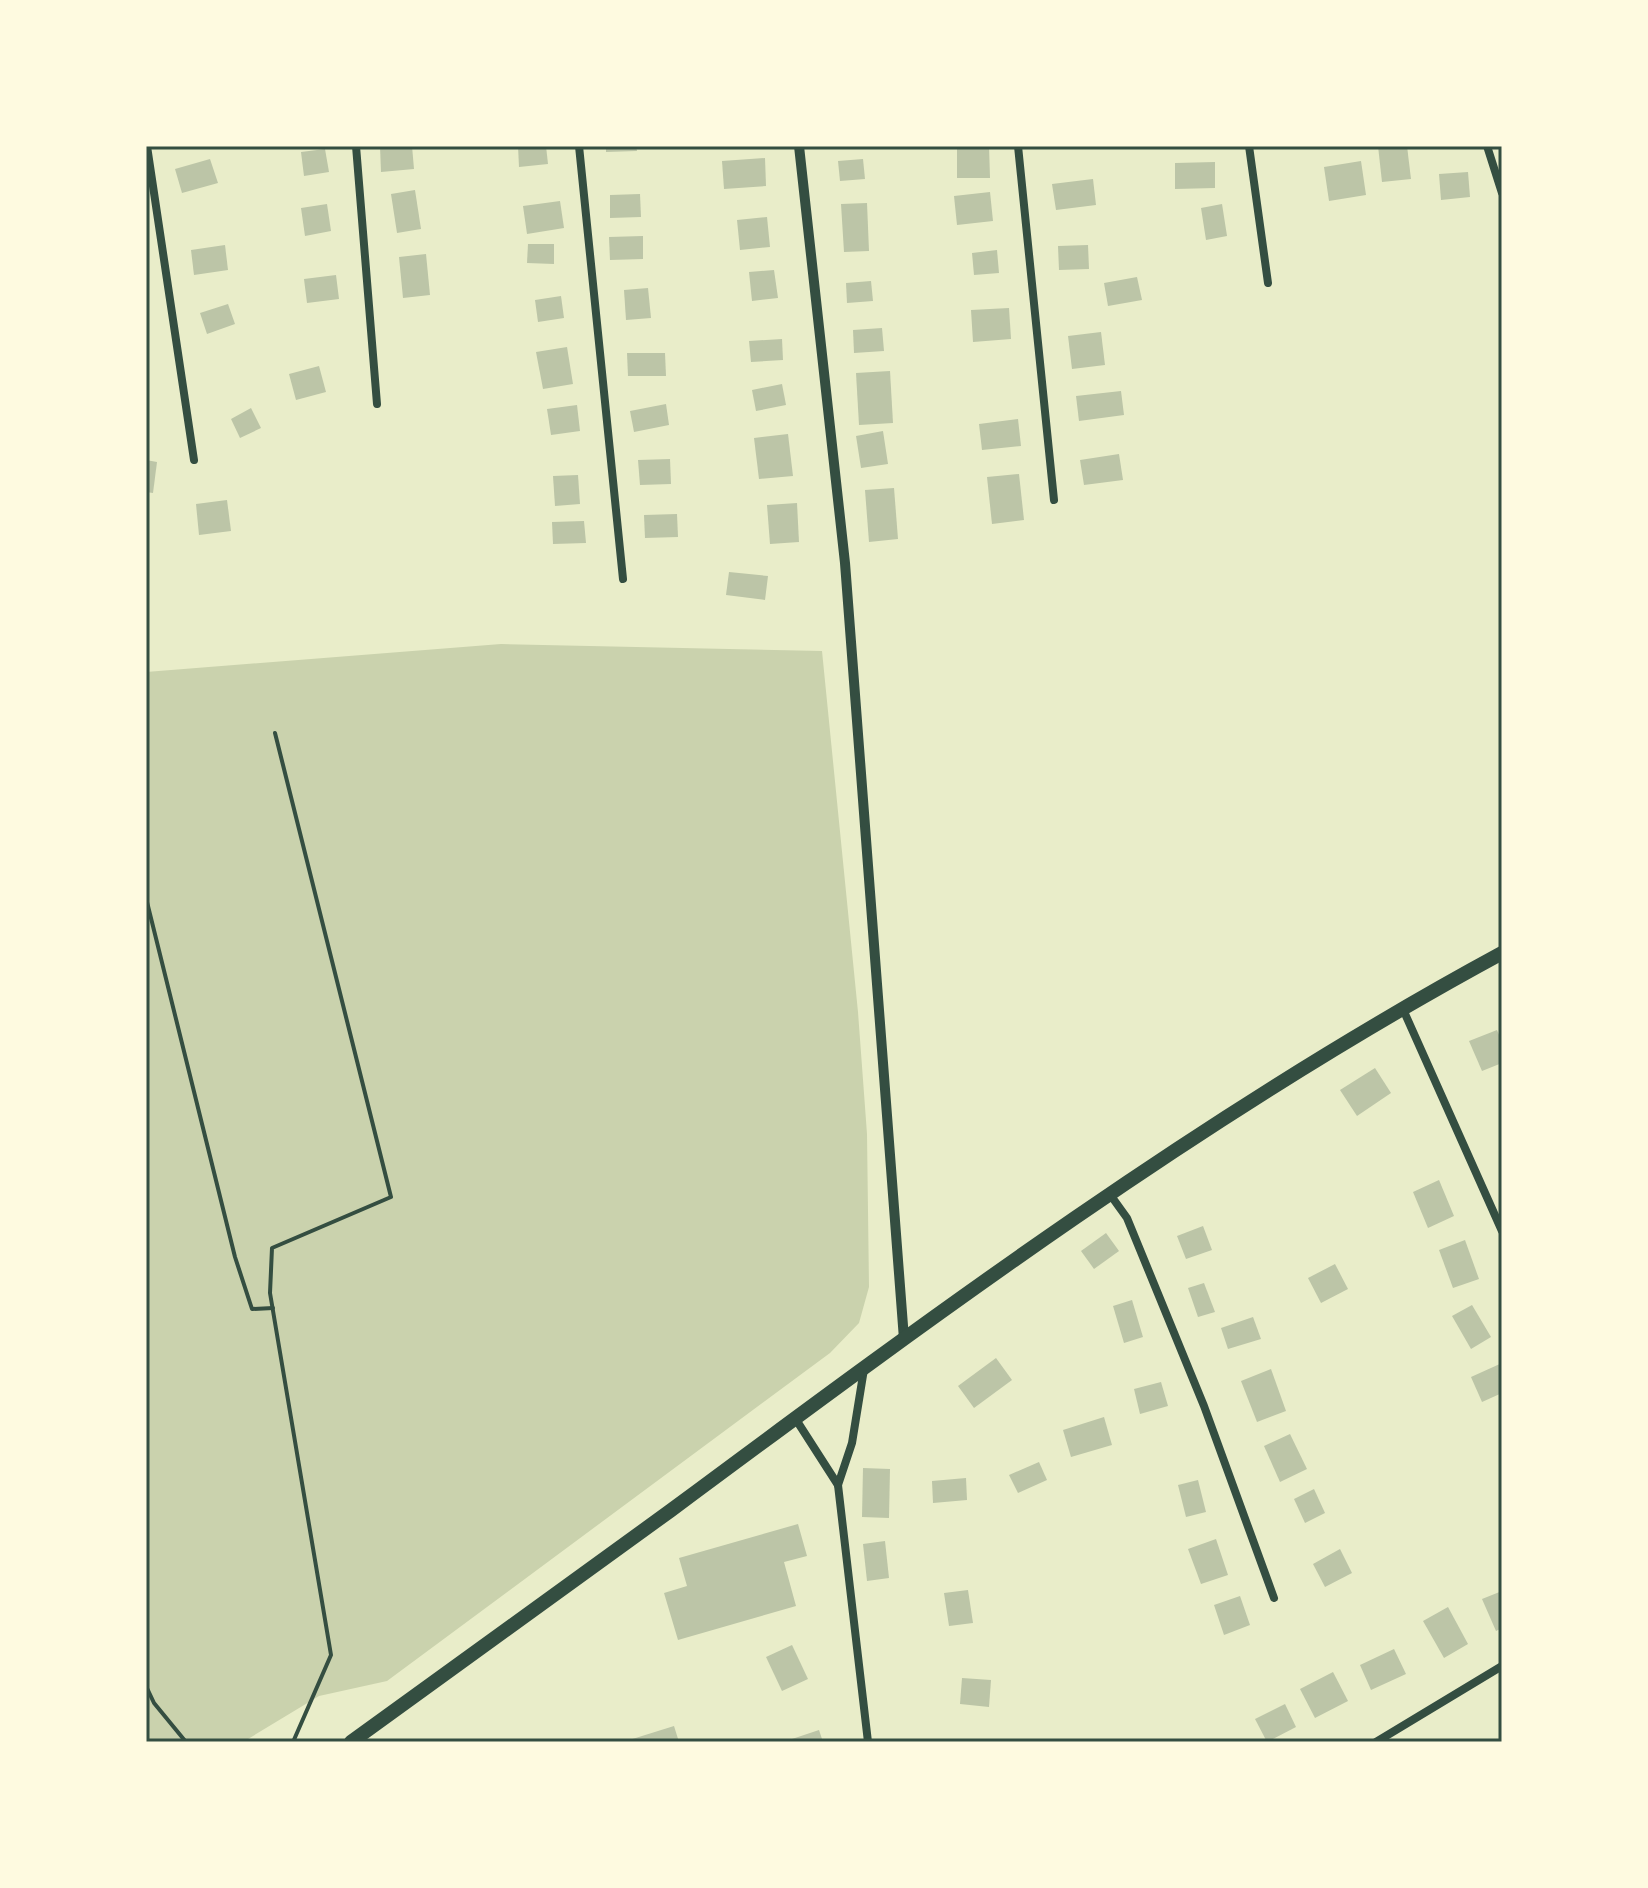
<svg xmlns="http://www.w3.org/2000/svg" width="1648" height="1888" font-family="Inter,sans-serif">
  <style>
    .green { fill: #cad2ad }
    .building { fill: #bcc5a7 }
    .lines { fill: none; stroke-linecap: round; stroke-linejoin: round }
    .service { stroke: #344e41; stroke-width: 4 }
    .minor { stroke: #344e41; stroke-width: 8 }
    .tertiary { stroke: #344e41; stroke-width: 10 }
    .primary { stroke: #344e41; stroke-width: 14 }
    .neatline { fill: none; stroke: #344e41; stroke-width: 3 }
  </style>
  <rect width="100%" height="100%" fill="#e9edc9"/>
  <!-- green -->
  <path class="green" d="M501,644l321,7 36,361 9,122 2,153 -10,36 -29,30 -443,328 -68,15 -76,46h-97v-1070z"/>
  <!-- building -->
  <g class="building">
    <path d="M380,146h32l2,23 -33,3z"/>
    <path d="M518,146h28l2,18 -29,3z"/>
    <path d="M606,146h30l1,5 -31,1z"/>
    <path d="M957,146h32l1,32h-33z"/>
    <path d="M1378,146h29l4,33 -29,3z"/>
    <path d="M325,149l4,23 -25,4 -3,-24z"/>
    <path d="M765,158l1,28 -42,3 -2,-28z"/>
    <path d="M210,159l8,24 -36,10 -7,-24z"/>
    <path d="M863,159l2,20 -25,2 -2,-20z"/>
    <path d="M1361,161l5,34 -37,6 -5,-34z"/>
    <path d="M1215,162v26l-40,1v-26z"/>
    <path d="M1468,172l2,25 -29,3 -2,-26z"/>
    <path d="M1093,179l3,26 -40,5 -4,-26z"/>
    <path d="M415,190l6,39 -24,4 -6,-39z"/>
    <path d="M990,192l3,29 -36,4 -3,-29z"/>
    <path d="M640,194l1,23 -31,1v-23z"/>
    <path d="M560,201l4,27 -37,6 -4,-28z"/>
    <path d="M867,203l2,48 -25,1 -3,-48z"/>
    <path d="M327,204l4,27 -26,5 -4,-28z"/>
    <path d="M1222,204l5,32 -21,4 -5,-32z"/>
    <path d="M767,217l3,30 -30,3 -3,-30z"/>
    <path d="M643,236v23l-33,1 -1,-23z"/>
    <path d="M528,244h26v20l-27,-1z"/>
    <path d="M225,245l3,25 -34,5 -3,-25z"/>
    <path d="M1088,245l1,24 -30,1 -1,-24z"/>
    <path d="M997,250l2,23 -25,2 -2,-22z"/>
    <path d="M426,254l4,41 -27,3 -4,-41z"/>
    <path d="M774,270l4,28 -26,3 -3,-29z"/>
    <path d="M336,275l3,24 -32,4 -3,-24z"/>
    <path d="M1137,277l5,23 -34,6 -4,-23z"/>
    <path d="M871,281l2,20 -26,2 -1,-20z"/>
    <path d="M648,288l3,30 -25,2 -2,-30z"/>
    <path d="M561,296l3,22 -26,4 -3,-22z"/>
    <path d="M228,304l7,20 -28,10 -7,-21z"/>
    <path d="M1009,308l2,31 -38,3 -2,-32z"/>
    <path d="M882,328l2,23 -30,2 -1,-23z"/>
    <path d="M1101,332l4,33 -33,4 -4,-33z"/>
    <path d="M782,339l1,21 -32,2 -2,-21z"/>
    <path d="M567,347l6,37 -30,5 -7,-37z"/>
    <path d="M627,353h38l1,23h-38z"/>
    <path d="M319,366l7,26 -30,8 -7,-26z"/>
    <path d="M890,371l3,52 -34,2 -3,-52z"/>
    <path d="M782,384l4,21 -30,6 -4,-21z"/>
    <path d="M1121,391l3,24 -45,6 -3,-25z"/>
    <path d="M666,404l3,21 -35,7 -4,-21z"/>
    <path d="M577,405l3,26 -29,4 -4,-26z"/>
    <path d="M251,408l10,20 -21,10 -9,-19z"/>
    <path d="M1018,419l3,27 -39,4 -3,-26z"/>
    <path d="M883,431l5,33 -27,4 -5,-32z"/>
    <path d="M788,434l5,42 -34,3 -5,-41z"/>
    <path d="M1119,454l4,26 -39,5 -4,-25z"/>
    <path d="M670,459l1,25 -31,1 -2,-25z"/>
    <path d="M146,460l11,2 -4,31 -7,-1z"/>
    <path d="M1019,474l5,46 -32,4 -5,-47z"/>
    <path d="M578,475l2,29 -25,2 -2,-30z"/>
    <path d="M894,488l4,51 -29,3 -4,-52z"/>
    <path d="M227,500l4,31 -32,4 -3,-31z"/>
    <path d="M797,503l2,39 -29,2 -3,-39z"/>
    <path d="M677,514l1,23 -33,1 -1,-23z"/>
    <path d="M584,521l2,22 -33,1 -1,-22z"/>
    <path d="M729,572l39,4 -3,24 -39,-5z"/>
    <path d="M1497,1030l5,12v21l-20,8 -13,-30z"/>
    <path d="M1375,1068l16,25 -34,23 -17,-26z"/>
    <path d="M1439,1180l15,36 -26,12 -15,-36z"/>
    <path d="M1203,1226l9,24 -26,9 -9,-23z"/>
    <path d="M1106,1233l13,18 -25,18 -13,-18z"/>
    <path d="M1465,1240l14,39 -26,9 -14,-38z"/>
    <path d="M1335,1264l13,25 -27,14 -13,-25z"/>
    <path d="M1204,1283l11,29 -17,5 -10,-29z"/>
    <path d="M1132,1300l11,37 -19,6 -11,-37z"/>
    <path d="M1472,1305l19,32 -20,12 -19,-33z"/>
    <path d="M1253,1317l8,22 -33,10 -7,-21z"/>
    <path d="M996,1358l16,22 -38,28 -16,-22z"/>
    <path d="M1502,1363v30l-20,9 -11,-25z"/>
    <path d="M1271,1369l15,42 -29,11 -16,-41z"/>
    <path d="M1161,1382l7,24 -28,8 -6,-25z"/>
    <path d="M1104,1417l8,28 -41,12 -8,-27z"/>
    <path d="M1290,1434l17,35 -27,13 -16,-36z"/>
    <path d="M1039,1462l8,18 -29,13 -9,-18z"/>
    <path d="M863,1468l27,1 -1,49 -27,-1z"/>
    <path d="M966,1478l1,22 -34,3 -1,-22z"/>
    <path d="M1198,1480l8,32 -20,5 -8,-32z"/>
    <path d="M1314,1489l11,24 -20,10 -11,-24z"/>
    <path d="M798,1524l9,32 -23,6 12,44 -118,34 -14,-47 23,-7 -8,-28z"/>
    <path d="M1216,1539l12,36 -27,9 -13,-35z"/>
    <path d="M885,1541l4,37 -22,3 -4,-37z"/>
    <path d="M1340,1549l12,24 -27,14 -12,-23z"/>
    <path d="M968,1590l5,33 -24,3 -5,-33z"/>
    <path d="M1502,1591v37l-6,3 -14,-32z"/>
    <path d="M1240,1596l10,29 -26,10 -10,-30z"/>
    <path d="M1448,1607l20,37 -24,14 -21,-37z"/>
    <path d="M792,1645l16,34 -26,12 -16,-34z"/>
    <path d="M1394,1649l12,25 -35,16 -11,-25z"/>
    <path d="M1333,1672l15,29 -33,17 -15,-29z"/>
    <path d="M962,1678l29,2 -2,27 -29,-3z"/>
    <path d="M1285,1704l11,23 -29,15 -12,-23z"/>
    <path d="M674,1726l5,16h-53v-1z"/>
    <path d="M819,1730l4,12h-37v-1z"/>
  </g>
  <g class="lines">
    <!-- service -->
    <g class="service">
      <path d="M275,733l116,464 -119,51 -2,45 61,362 -38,87"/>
      <path d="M146,898l89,359 17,52 21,-1"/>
      <path d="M146,1686l8,17 32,39"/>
    </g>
    <!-- minor -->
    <g class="minor">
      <path d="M147,146l47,314"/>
      <path d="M356,146l21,258"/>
      <path d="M579,146l44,433"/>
      <path d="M1018,146l36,354"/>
      <path d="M1249,146l19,137"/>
      <path d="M1487,146l15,47"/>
      <path d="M1402,1007l100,224"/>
      <path d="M1109,1193l18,25 77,188 70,192"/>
      <path d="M795,1418l43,67 30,257"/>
      <path d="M838,1485l14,-42 12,-74"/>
      <path d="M1376,1742l126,-76"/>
    </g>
    <!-- tertiary -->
    <path class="tertiary" d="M799,146l46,417 59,776"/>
    <!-- primary -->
    <path class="primary" d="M351,1742c106,-77 213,-153 319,-231 268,-199 538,-399 832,-558"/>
  </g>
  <!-- border -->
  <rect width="1648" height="1888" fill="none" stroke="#fefae0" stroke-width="296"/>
  <rect x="148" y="148" width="1352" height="1592" class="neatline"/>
</svg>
